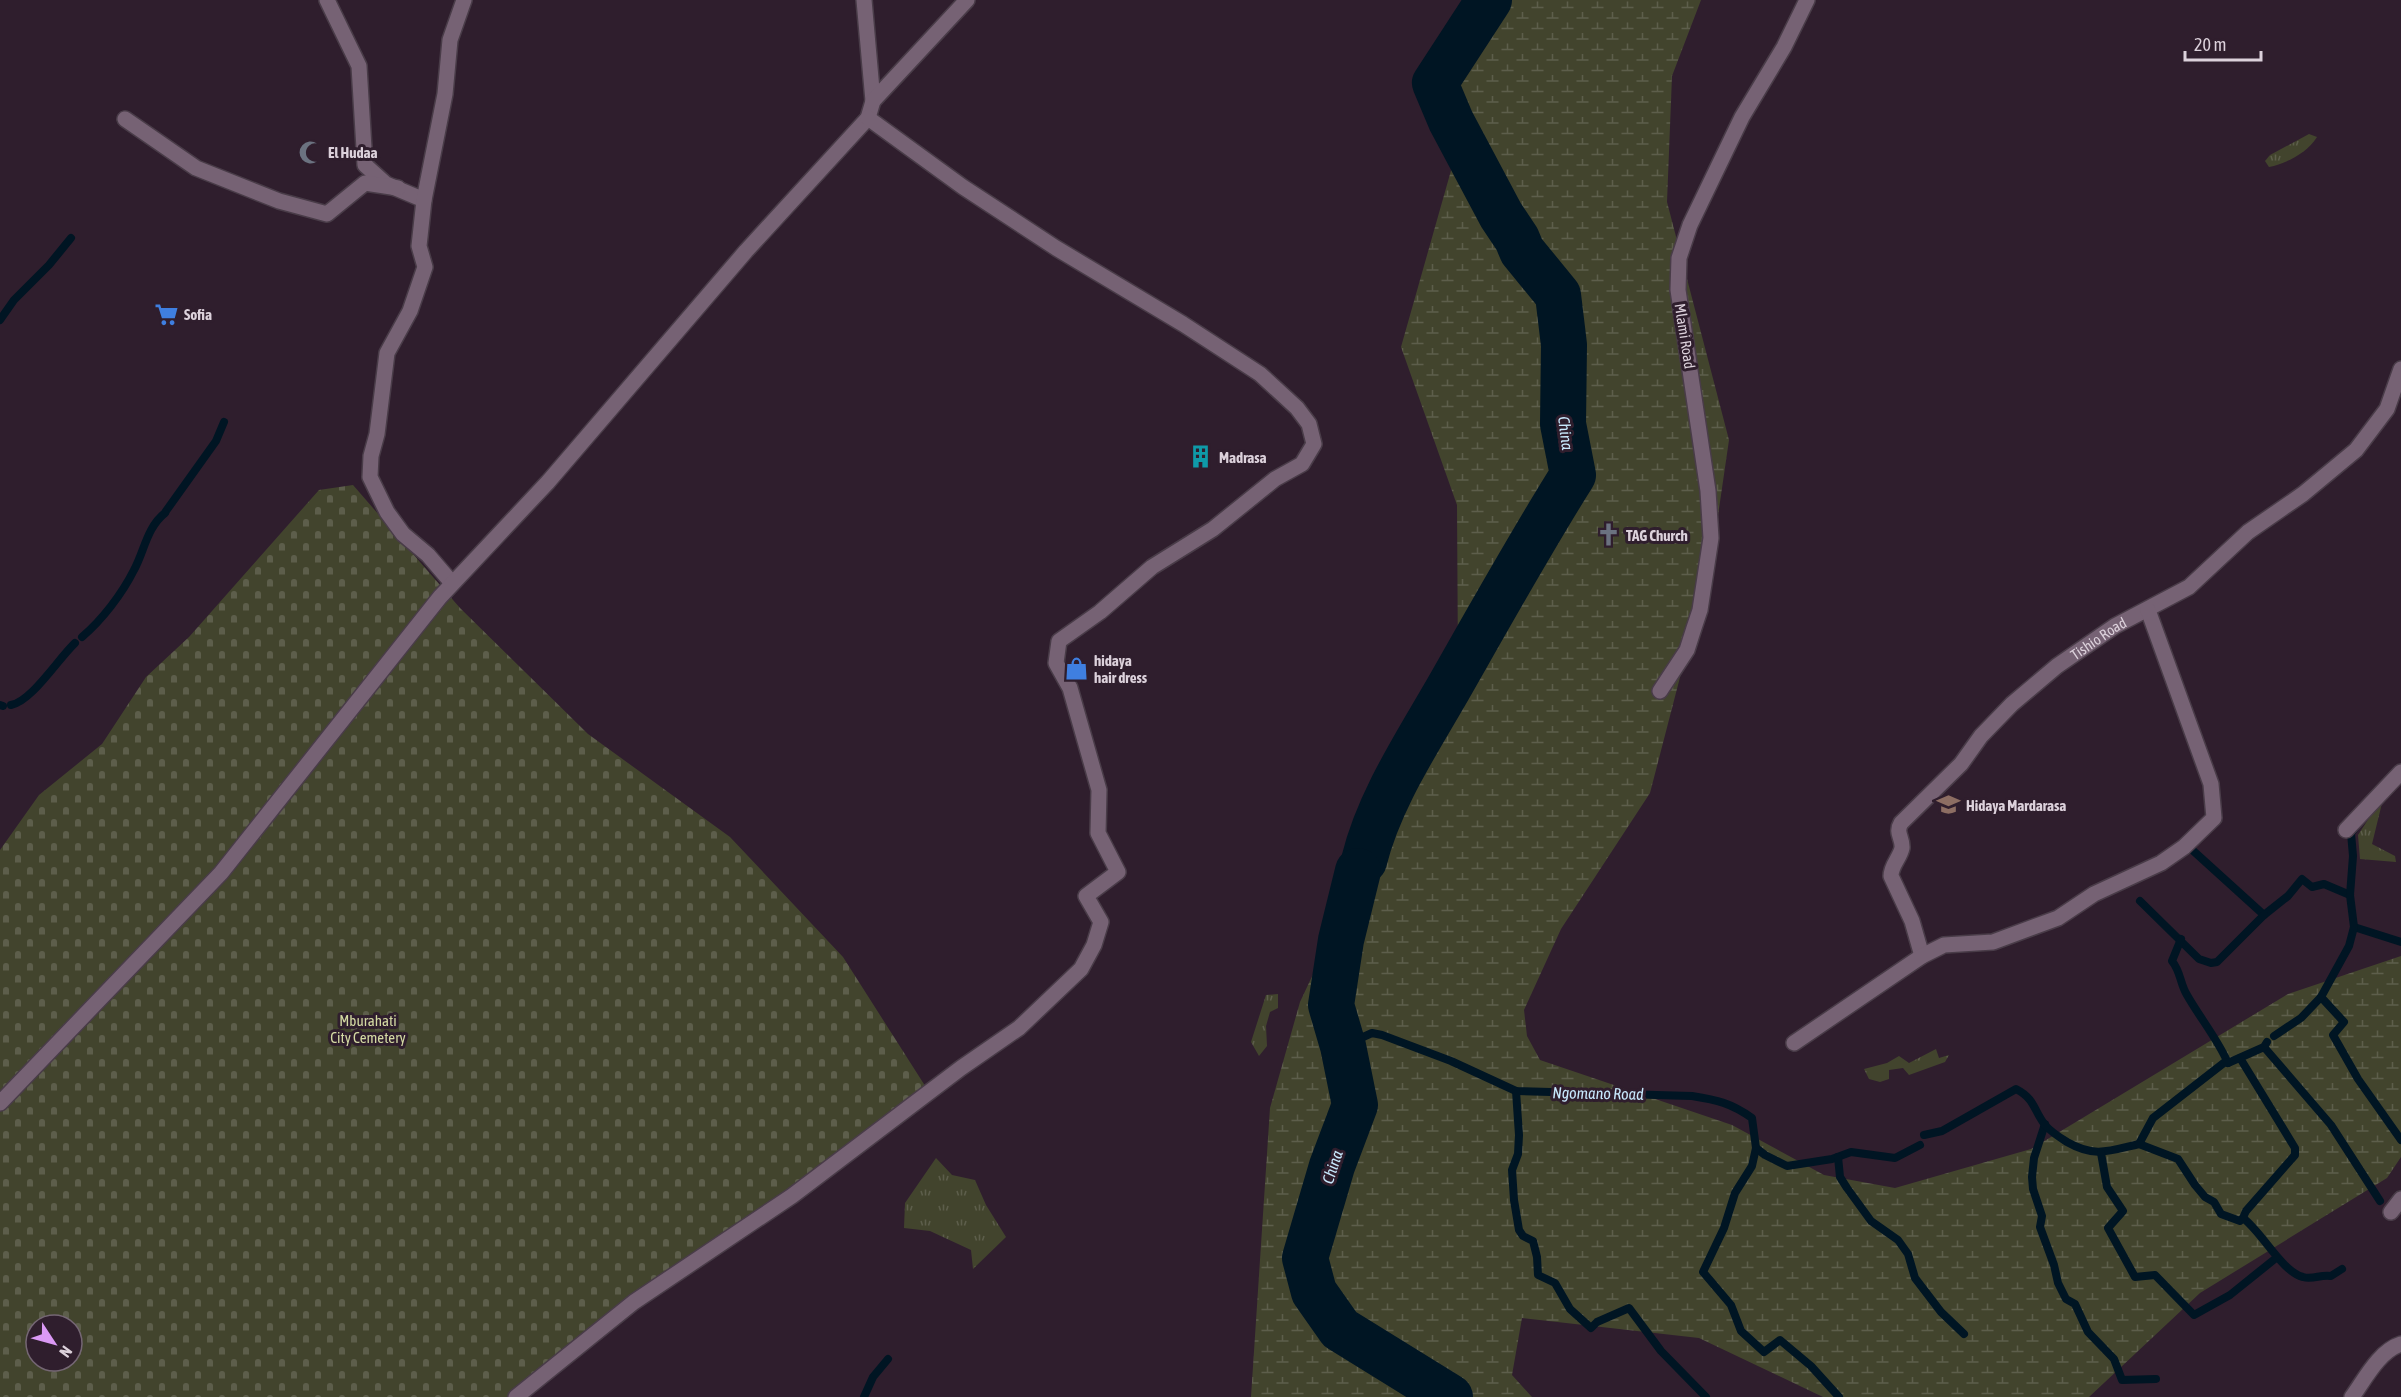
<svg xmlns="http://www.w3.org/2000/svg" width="2401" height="1397" font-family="'Asap Condensed',sans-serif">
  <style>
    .grass { fill: url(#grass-tufts) }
    .wetland { fill: url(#wetland-marsh) }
    .cemetery { fill: url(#cemetery-stones); fill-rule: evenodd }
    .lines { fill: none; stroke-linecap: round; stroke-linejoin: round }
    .stream { stroke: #001523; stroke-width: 8 }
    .river { stroke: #001523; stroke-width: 46 }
    .minor-casing { stroke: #493c48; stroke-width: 18 }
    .minor { stroke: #766274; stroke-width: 15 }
    .labels { text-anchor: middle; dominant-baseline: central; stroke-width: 6; stroke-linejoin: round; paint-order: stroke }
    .poi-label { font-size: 15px; font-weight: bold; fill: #dcd1db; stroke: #2f1e2d; text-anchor: start }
    .street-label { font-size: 15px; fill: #dcd1db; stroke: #2f1e2d }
    .park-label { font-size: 15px; fill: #d4daa3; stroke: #2f1e2d }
    .water-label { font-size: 16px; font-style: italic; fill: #c8e9fd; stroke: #2f1e2d }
  </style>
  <defs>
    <pattern id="grass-tufts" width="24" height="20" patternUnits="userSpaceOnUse" patternTransform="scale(1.5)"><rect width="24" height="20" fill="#42442d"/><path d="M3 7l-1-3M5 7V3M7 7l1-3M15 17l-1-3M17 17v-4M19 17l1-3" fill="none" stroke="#5d5e4b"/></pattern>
    <pattern id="wetland-marsh" width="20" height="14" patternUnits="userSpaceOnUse" patternTransform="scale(1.5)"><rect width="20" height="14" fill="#42442d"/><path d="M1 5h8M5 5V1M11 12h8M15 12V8" fill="none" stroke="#5d5e4b"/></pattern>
    <pattern id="cemetery-stones" width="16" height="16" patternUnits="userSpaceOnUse" patternTransform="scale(1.5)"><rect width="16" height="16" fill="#42442d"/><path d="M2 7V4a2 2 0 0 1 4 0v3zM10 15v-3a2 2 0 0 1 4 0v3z" fill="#5d5e4b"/></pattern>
  </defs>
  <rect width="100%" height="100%" fill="#2f1e2d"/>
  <!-- grass -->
  <g class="grass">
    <path d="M2309,134l8,3c-10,16 -30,26 -48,30l-4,-6 5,-6z"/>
    <path d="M2384,795l-12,49 23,12 1,6 -36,-3 -2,-24z"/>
    <path d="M1278,994v14l-8,4 -4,14 1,20 -8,10 -8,-14 15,-47z"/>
    <path d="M1936,1049l3,9 10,-3 -4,7 -36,13 -6,-7 -14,2v9l-9,3 -11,-3 -5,-10 23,-6 12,-7 10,7z"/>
    <path d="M936,1158l16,17 23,5 11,25 20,32 -33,32 -2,-19 -41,-19 -26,-3 1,-25z"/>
  </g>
  <!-- wetland -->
  <path class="wetland" d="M1464,0h237l-29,76 -5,126 62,238 -16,110 -63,243 -89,136 -37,81 3,26 13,24 192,65 92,50 71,13 136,-39 257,-155 113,-38v201l-14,21 -187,115 -111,104h-266l-124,-59 -177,-20 -10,57 20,22h-281l19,-289 30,-106 158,-336 -1,-161 -56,-158 53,-187z"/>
  <!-- cemetery -->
  <path class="cemetery" d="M353,485l107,123 128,126 142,103 113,120 86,135 -416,305h-513v-547l39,-55 63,-51 44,-67 43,-40 130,-147zM36,1325h36v36h-36z"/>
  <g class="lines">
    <!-- stream -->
    <g class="stream">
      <path d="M0,320l14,-20 35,-35 22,-27"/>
      <path d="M166,511l50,-70 8,-19"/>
      <path d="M82,637c20,-17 40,-43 52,-67 10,-18 13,-43 31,-57"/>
      <path d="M0,705l3,1"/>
      <path d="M11,705c21,-4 47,-46 64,-62"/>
      <path d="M2189,847l75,68 24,-19 14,-17 10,8 12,-3 26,11"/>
      <path d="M2140,901l59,58 12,4 6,-1 47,-47"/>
      <path d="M2354,927l47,15"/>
      <path d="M2181,939l-9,22c9,11 8,23 15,34 13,23 30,43 41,68"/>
      <path d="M2321,997l23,25 -11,13 25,44 43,61"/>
      <path d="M2274,1036l27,-18 20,-21 28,-51 5,-19 -4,-32 3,-39 -2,-23 4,-5"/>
      <path d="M1343,1046l29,-13 10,2 69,26 65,30 176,5c25,4 39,7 60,22l4,30 9,7 22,11 45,-7 19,-7 44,6 25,-13"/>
      <path d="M2264,1047l67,78 49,76"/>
      <path d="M2240,1058l55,90v7l-49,56 -3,7c19,14 39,54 60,59 10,3 18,-3 28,-1l11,-7"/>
      <path d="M1516,1091l3,44 -1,19 -6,16 2,30 5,30 4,6 10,5 4,16 1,18 17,8 15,26 21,19 6,-6 32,-14 32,43 45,46"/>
      <path d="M2045,1124l-11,34 -2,19 1,12 9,27 -2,11 14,38 4,18 8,16 9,5 13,28 26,27 8,21 34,-1"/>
      <path d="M1924,1135l18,-4 74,-42c19,10 17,20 29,36 6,7 14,12 22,17 28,16 42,9 72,2l14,-26 72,-56 3,1 36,-16 3,-5"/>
      <path d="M2139,1144l39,15 17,26 10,12 9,5 7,12 19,7 3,-3"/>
      <path d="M1756,1148l-4,18 -17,27 -11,35 -21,44 28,33 10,26 23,21 16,-12 31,26 28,31"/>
      <path d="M2101,1153l6,34 16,24 -15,17 27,49 20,-2 39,40 36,-20 46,-37"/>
      <path d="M1838,1157l2,20 7,11 24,33 27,19 10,14 7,24 26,34 23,22"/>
      <path d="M864,1397l9,-20 15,-18"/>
    </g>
    <!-- river -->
    <g class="river">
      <path d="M1364,861c15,-61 53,-118 84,-172 41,-72 81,-144 125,-214l-10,-51 1,-79 -6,-50 -36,-44 -5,-12 -16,-24 -50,-94 -16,-38 54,-83"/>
      <path d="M1358,871l-17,69 -10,65 12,41 12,59 -23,61 -27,92 9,34 26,37 110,68"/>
    </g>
    <defs>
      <g id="minor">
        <path d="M327,0l32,66 6,99 21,19 38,16"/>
        <path d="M864,0l9,101"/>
        <path d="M125,119l71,49 83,33 48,13 38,-31 33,5"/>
        <path d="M452,583l-24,-28 -25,-21 -16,-22 -17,-35 1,-21 6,-22 10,-81 23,-42 15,-44 -6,-21 5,-46 21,-106 5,-54 14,-40"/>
        <path d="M1660,691l27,-41 7,-22 6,-18 11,-72 -3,-47 -30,-201 1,-32 11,-33 52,-108 42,-70 23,-47"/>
        <path d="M2346,830l55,-58"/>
        <path id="s1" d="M1922,956l-10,-35 -21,-45c0,-11 9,-18 11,-28 1,-10 -7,-15 -1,-25l60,-59 20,-28 31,-32 45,-38 58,-40 74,-39 59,-55 55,-38 53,-44 31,-41 14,-40"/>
        <path d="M1794,1043l128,-87 22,-11 49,-3 65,-24 36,-24 67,-31 23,-16 30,-29 -3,-34 -63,-174"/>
        <path d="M0,1103l221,-230 219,-276 108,-115 198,-231 122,-133 5,-17 94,-101"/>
        <path d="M2391,1212l10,-13"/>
        <path d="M516,1397l118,-95 158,-106 169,-128 58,-40 62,-59 13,-24 7,-23 -15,-26 32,-24 -20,-39 1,-43 -29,-102 -14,-25 3,-22 41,-29 52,-45 61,-38 62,-50 27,-15 12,-20 -5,-20 -12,-16 -37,-34 -77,-50 -127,-76 -93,-61 -95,-69"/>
        <path d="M2352,1397c13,-18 27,-46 49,-53"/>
      </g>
    </defs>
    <!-- minor casing -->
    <use href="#minor" class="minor-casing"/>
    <!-- minor -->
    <use href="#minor" class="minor"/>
  </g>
  <!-- icons -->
  <defs>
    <symbol id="mosque-bare" viewBox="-9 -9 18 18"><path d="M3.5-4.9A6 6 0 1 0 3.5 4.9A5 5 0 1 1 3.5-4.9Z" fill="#6b7280" stroke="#2f1e2d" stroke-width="2.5" paint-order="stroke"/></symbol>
    <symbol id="supermarket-bare" viewBox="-9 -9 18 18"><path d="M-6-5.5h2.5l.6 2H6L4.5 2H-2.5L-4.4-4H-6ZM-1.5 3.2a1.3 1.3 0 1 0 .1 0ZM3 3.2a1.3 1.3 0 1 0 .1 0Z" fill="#3f7fe0" stroke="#2f1e2d" stroke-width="2.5" paint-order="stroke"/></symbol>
    <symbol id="building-bare" viewBox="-9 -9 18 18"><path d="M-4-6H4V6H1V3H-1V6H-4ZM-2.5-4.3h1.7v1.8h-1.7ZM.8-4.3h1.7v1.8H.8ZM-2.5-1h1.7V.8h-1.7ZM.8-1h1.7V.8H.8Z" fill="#0f9aa8" stroke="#2f1e2d" stroke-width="2.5" paint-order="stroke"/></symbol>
    <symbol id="church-bare" viewBox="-9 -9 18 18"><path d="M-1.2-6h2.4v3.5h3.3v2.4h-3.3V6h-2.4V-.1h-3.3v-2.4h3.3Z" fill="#6b7280" stroke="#2f1e2d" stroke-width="2.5" paint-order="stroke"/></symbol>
    <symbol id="shop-bare" viewBox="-9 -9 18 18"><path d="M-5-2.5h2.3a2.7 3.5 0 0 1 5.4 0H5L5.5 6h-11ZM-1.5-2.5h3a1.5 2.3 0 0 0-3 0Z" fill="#3f7fe0" stroke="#2f1e2d" stroke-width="2.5" paint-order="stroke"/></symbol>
    <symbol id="school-bare" viewBox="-9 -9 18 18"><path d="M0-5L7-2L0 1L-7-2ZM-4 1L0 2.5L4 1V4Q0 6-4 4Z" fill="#8d6e63" stroke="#2f1e2d" stroke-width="2.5" paint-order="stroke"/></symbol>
  </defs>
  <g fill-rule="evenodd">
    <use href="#mosque-bare" x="294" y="136" width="33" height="33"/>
    <use href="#supermarket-bare" x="150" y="298" width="33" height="33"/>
    <use href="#building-bare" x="1184" y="440" width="33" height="33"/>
    <use href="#church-bare" x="1592" y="518" width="33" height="33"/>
    <use href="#shop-bare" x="1060" y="652" width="33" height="33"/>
    <use href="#school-bare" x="1932" y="788" width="33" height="33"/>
  </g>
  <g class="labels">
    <!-- poi labels -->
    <g class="poi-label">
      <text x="328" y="152">El Hudaa</text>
      <text x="184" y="314">Sofia</text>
      <text x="1219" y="457">Madrasa</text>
      <text x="1626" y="535">TAG Church</text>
      <text x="1094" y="660">hidaya<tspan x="1094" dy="17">hair dress</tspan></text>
      <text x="1966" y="805">Hidaya Mardarasa</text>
    </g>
    <!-- street labels -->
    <g class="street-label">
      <text transform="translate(1685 336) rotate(81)">Mlami Road</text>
      <text stroke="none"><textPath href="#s1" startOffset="414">Tishio Road</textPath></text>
    </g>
    <!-- park labels -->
    <g class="park-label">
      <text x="368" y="1020">Mburahati<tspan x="368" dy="17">City Cemetery</tspan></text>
    </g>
    <!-- water labels -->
    <g class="water-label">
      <text transform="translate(1566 433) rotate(83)">China</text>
      <text transform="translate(1598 1093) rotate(1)">Ngomano Road</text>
      <text transform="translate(1332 1167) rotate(-72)">China</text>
    </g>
  </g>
  <!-- north arrow -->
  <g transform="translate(54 1343) rotate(126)"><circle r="28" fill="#2f1e2d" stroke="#746673" stroke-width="1.5"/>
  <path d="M0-4.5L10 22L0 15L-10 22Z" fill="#db99f5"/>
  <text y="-9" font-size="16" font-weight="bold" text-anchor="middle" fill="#dcd1db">N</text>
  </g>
  <!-- scale -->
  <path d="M2185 51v9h76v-9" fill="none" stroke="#dcd1db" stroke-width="3"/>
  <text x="2194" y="51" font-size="18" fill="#dcd1db" stroke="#2f1e2d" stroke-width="4.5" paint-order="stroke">20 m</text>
</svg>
